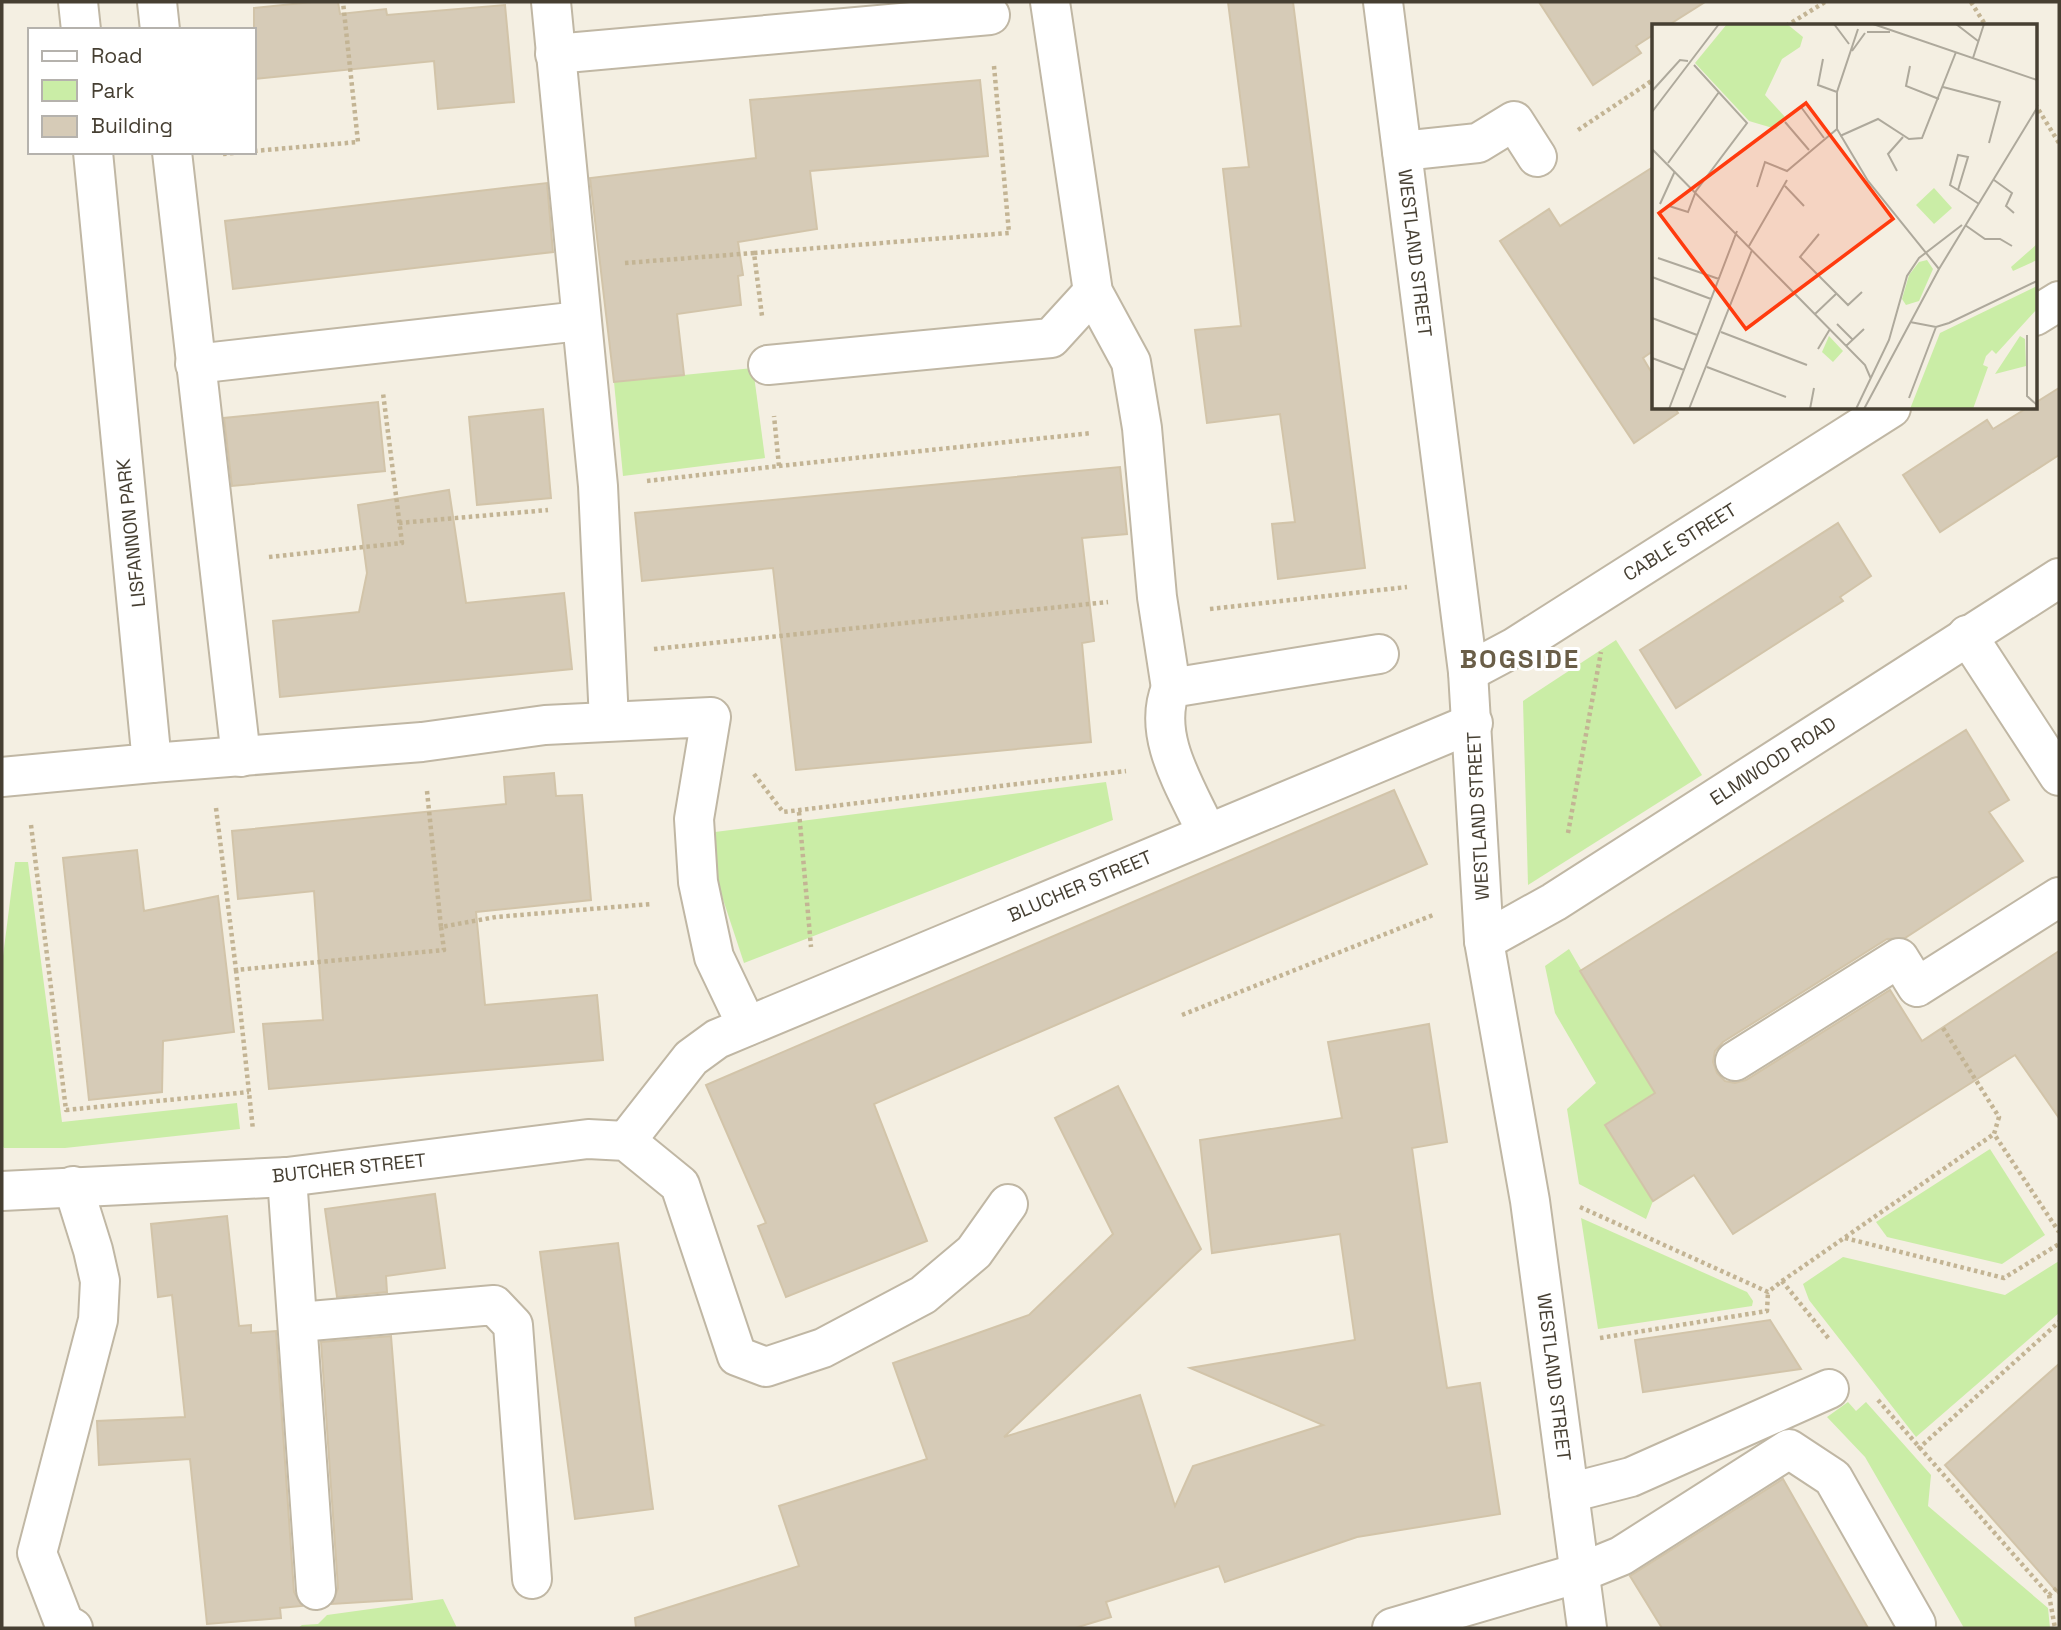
<svg xmlns="http://www.w3.org/2000/svg" width="2061" height="1630" font-family="'Space Grotesk',sans-serif">
  <style>
    .green { fill: #caeda6 }
    .building { fill: #d6cbb7; stroke: #d2c4a9; stroke-width: 2 }
    .lines { fill: none; stroke-linecap: round; stroke-linejoin: round }
    .minor-casing { stroke: #c0b7a4; stroke-width: 42 }
    .path { stroke: #c3b494; stroke-width: 4.5; stroke-dasharray: 3.5 3.5; stroke-linecap: butt }
    .minor { stroke: #fff; stroke-width: 38 }
    .labels { text-anchor: middle; dominant-baseline: central; stroke-width: 6; stroke-linejoin: round; paint-order: stroke }
    .street-label { font-size: 19px; fill: #463f32; stroke: #fff }
    .district-label { font-size: 26px; font-weight: bold; letter-spacing: 2px; fill: #6a5e48; stroke: #fff }
    .inset-road { fill: none; stroke: #aea99c; stroke-width: 2 }
    .view { fill: #ff3b0e; fill-opacity: 0.15; stroke: #ff3b0e; stroke-width: 3.5 }
    .inset-edge { fill: none; stroke: #463f32; stroke-width: 3.5 }
  </style>
  <rect width="100%" height="100%" fill="#f4efe2"/>
  <!-- green -->
  <g class="green">
    <path d="M753,368l12,90 -142,18 -9,-94z"/>
    <path d="M1616,640l86,135 -174,110 -5,-184z"/>
    <path d="M1106,782l7,38 -369,143 -37,-112 8,-19z"/>
    <path d="M15,862h13l34,260 175,-19 3,26 -175,19h-61l-2,-3v-181z"/>
    <path d="M1569,949l55,94 36,47 -55,35 48,76 -7,18 -67,-35 -12,-75 29,-26 -41,-70 -10,-47z"/>
    <path d="M1990,1149l55,86 -43,29 -115,-27 -11,-15z"/>
    <path d="M1581,1218l166,74 6,9 -1,5 -154,23z"/>
    <path d="M1843,1257l162,38 54,-34v52l-143,124 -107,-137 -6,-16z"/>
    <path d="M1848,1402l8,9 10,-9 65,73 -3,31 120,102 2,20h-86l-99,-171 -38,-40z"/>
    <path d="M443,1599l14,29h-159l4,-3 16,-1 9,-9z"/>
  </g>
  <!-- building -->
  <g class="building">
    <path d="M312,2h26l2,12 46,-5 1,6 118,-10 9,97 -76,7 -4,-48 -180,18v-71z"/>
    <path d="M1228,2h65l72,566 -87,11 -6,-55 23,-2 -15,-108 -73,9 -12,-93 46,-4 -18,-157 26,-2z"/>
    <path d="M1539,2h166l-38,24h-14v9l-17,11 5,7 -48,32z"/>
    <path d="M980,80l8,76 -178,15 7,58 -79,13 5,33 -5,1 3,29 -64,9 7,61 -70,7 -24,-204 166,-20 -6,-58z"/>
    <path d="M1653,167v184l-10,7 10,17v33h22l3,5 -44,30 -134,-202 49,-32 11,17z"/>
    <path d="M547,183l6,69 -320,37 -8,-68z"/>
    <path d="M2059,388v67l-119,77 -37,-57 84,-55 6,9 34,-21h8v-5z"/>
    <path d="M378,402l7,69 -153,15 -8,-68z"/>
    <path d="M543,409l8,89 -74,7 -8,-88z"/>
    <path d="M1120,467l7,67 -45,4 12,103 -12,2 9,99 -295,28 -23,-202 -131,13 -7,-68z"/>
    <path d="M449,490l17,113 98,-10 8,76 -292,28 -7,-76 86,-9 8,-39 -9,-68z"/>
    <path d="M1838,523l33,53 -31,21 3,4 -167,107 -36,-58z"/>
    <path d="M1966,730l43,70 -20,12 34,49 -118,77 -18,1 -164,103 -8,9 -2,11 4,11 8,8 10,2 11,-3 144,-90 32,51 137,-90v167l-44,-63 -282,179 -39,-59 -41,26 -48,-76 50,-32 -75,-122z"/>
    <path d="M554,773l2,23 26,-1 9,105 -115,12 9,93 112,-10 6,65 -334,29 -6,-65 60,-4 -9,-129 -76,8 -6,-68 274,-27 -2,-27z"/>
    <path d="M1394,790l33,74 -553,240 53,137 -141,56 -28,-71 8,-3 -60,-138z"/>
    <path d="M137,850l7,61 74,-15 16,136 -71,9 -1,51 -73,8 -26,-242z"/>
    <path d="M1429,1024l18,118 -35,6 21,151 14,89 33,-5 20,131 -143,23 -132,45 -6,-16 -113,36 5,15 -36,11h-439l-1,-10 164,-52 -20,-60 148,-47 -34,-96 136,-48 84,-81 -58,-116 63,-32 83,163 -197,188 136,-42 35,111 18,-40 130,-41 -133,-57 165,-28 -15,-106 -128,19 -12,-113 142,-22 -14,-76z"/>
    <path d="M435,1194l10,74 -59,8 1,16 -50,5 -12,-88z"/>
    <path d="M227,1216l12,110 12,-1v8l25,-2 18,261 8,14 -22,2 1,10 -74,6 -17,-165 -91,6 -2,-44 88,-4 -13,-122 -14,2 -7,-73z"/>
    <path d="M618,1243l35,266 -78,10 -35,-267z"/>
    <path d="M1770,1320l31,49 -158,23 -8,-52z"/>
    <path d="M391,1336l21,263 -80,5 6,-16 -17,-246z"/>
    <path d="M2059,1364v230l-114,-129z"/>
    <path d="M1783,1479l85,149h-206l-32,-52z"/>
  </g>
  <g class="lines">
    <defs>
      <g id="minor">
        <path d="M78,2l3,28"/>
        <path d="M157,2l3,28"/>
        <path d="M551,2l47,484 11,235"/>
        <path d="M1050,2l43,290 38,70 11,66 15,169 14,91"/>
        <path d="M1383,2l85,670 16,269 46,260 57,427"/>
        <path d="M555,54l435,-39"/>
        <path d="M1402,151l76,-8 36,-22 23,36"/>
        <path d="M172,152l69,605"/>
        <path d="M2035,316l24,-15"/>
        <path d="M195,364l385,-43"/>
        <path d="M768,365l283,-27 42,-46"/>
        <path d="M1967,635l92,141"/>
        <path d="M1468,672l47,-25 376,-239"/>
        <path d="M152,763l270,-21 123,-17 166,-8 -17,102 4,63 16,75 33,69"/>
        <path d="M2,777l150,-14 -59,-611"/>
        <path d="M1207,833c-20,-44 -56,-97 -36,-145l208,-34"/>
        <path d="M1484,941l70,-39 505,-324"/>
        <path d="M1735,1061l164,-103 18,29 142,-90"/>
        <path d="M626,1141l65,-83 26,-19 756,-316"/>
        <path d="M287,1177l29,413"/>
        <path d="M73,1186l20,64 7,31 -2,39 -61,233 27,70 9,5"/>
        <path d="M2,1191l285,-14 301,-38 38,2 54,44 57,171 29,11 57,-19 100,-53 51,-43 34,-48"/>
        <path d="M299,1322l195,-17 19,20 19,254"/>
        <path d="M1569,1493l62,-16 198,-88"/>
        <path d="M1392,1628l187,-55 42,-17 168,-107 44,29 83,146"/>
      </g>
    </defs>
    <!-- minor casing -->
    <use href="#minor" class="minor-casing"/>
    <!-- path -->
    <g class="path">
      <path d="M1971,2l15,24"/>
      <path d="M1786,26l39,-24"/>
      <path d="M2035,104l24,39"/>
      <path d="M1578,130l75,-50"/>
      <path d="M254,151l104,-9 -15,-140"/>
      <path d="M223,154l20,-2"/>
      <path d="M754,253l255,-20 -15,-167"/>
      <path d="M625,263l129,-10 8,63"/>
      <path d="M779,466l313,-33"/>
      <path d="M647,481l132,-15 -5,-50"/>
      <path d="M399,523l149,-13"/>
      <path d="M269,557l133,-14 -19,-150"/>
      <path d="M1210,609l197,-22"/>
      <path d="M654,649l454,-47"/>
      <path d="M754,774l29,38 343,-41"/>
      <path d="M427,791l14,136 55,-10 155,-13"/>
      <path d="M216,808l20,162 208,-20 -3,-23"/>
      <path d="M799,812l12,135"/>
      <path d="M31,825l35,285 183,-18"/>
      <path d="M1568,833l33,-181"/>
      <path d="M236,970l17,160"/>
      <path d="M1182,1015l251,-100"/>
      <path d="M1943,1028l56,89 -5,17 65,98"/>
      <path d="M1580,1207l188,85 14,-11 47,58"/>
      <path d="M1845,1238l159,40 55,-34"/>
      <path d="M1782,1281l212,-147"/>
      <path d="M1600,1338l167,-27 1,-19"/>
      <path d="M1878,1400l171,195 10,-9"/>
      <path d="M1918,1449l141,-127"/>
      <path d="M2049,1595l6,33"/>
    </g>
    <!-- minor -->
    <use href="#minor" class="minor"/>
  </g>
  <g class="labels">
    <!-- street labels -->
    <g class="street-label">
      <text transform="translate(1415 253) rotate(83)">WESTLAND STREET</text>
      <text transform="translate(131 533) rotate(-96)">LISFANNON PARK</text>
      <text transform="translate(1680 542) rotate(-32)">CABLE STREET</text>
      <text transform="translate(1773 761) rotate(-33)">ELMWOOD ROAD</text>
      <text transform="translate(1478 816) rotate(-93)">WESTLAND STREET</text>
      <text transform="translate(1080 886) rotate(-23)">BLUCHER STREET</text>
      <text transform="translate(349 1168) rotate(-6)">BUTCHER STREET</text>
      <text transform="translate(1554 1377) rotate(83)">WESTLAND STREET</text>
    </g>
    <!-- district labels -->
    <g class="district-label">
      <text x="1520" y="659">BOGSIDE</text>
    </g>
  </g>
  <!-- overview -->
  <g transform="translate(1652 24)">
    <rect width="385" height="385" fill="#f4efe2"/>
    <path d="M75,0h60l16,13 -3,10 -18,12 -17,36 20,22 -9,12 -27,-8 -54,-58zM282,164l18,20 -18,16 -18,-19zM385,220v16l-24,11 -2,-4zM275,236l6,9 -14,32 -13,4 -4,-6 7,-24 10,-13zM385,262v23l-41,45 -4,-4 -6,6 -3,9 5,2 -15,42h-63l30,-76zM177,312l14,15 -10,11 -11,-10zM368,312l5,3 1,27 -31,8z" fill="#caeda6"/>
    <path class="inset-road" d="M182,0l15,20M221,0l164,56M304,0l22,17M206,5l-21,63v37l31,52 71,88M215,8h23M200,27l13,-18M321,34l11,-34M171,35l-5,26 19,7M258,42l-4,20 33,13M291,63l57,15 -11,41M0,67l28,-31 8,1M149,83l23,31M0,88l67,-88M133,98l24,28M188,112l38,-17 31,20 13,-1 34,-86M0,125l213,216 6,14M16,139l51,-71M245,147l-9,-17 15,-17M342,156l18,13 -6,13 8,7M133,162l19,20M105,163l8,-25 22,9 50,-42M306,166l10,-33 -10,-2 -8,30 8,5 21,14M8,180l15,-33M17,182l19,6 8,-21 51,-68 -53,-58M313,201l20,14h15l12,7M167,210l-19,23 48,48 14,-13M97,222l38,-66M6,234l61,21M0,253l59,22M163,290l22,-21M0,294l45,17M258,298l26,5 13,-4 88,-42M185,300l16,16M69,308l86,33M375,311v61l10,9M194,322l18,-17M166,325l12,-20M0,334l32,12M55,343l79,30M257,374l27,-71M17,385l68,-178M37,385l63,-159M158,385l4,-21M204,385l33,-69 18,-64 12,-18 43,-33M212,385l75,-140 98,-161"/>
    <path class="view" d="M154,79l87,116 -147,110 -87,-116z"/>
    <rect width="385" height="385" class="inset-edge"/>
  </g>
  <!-- border -->
  <rect width="2061" height="1630" fill="none" stroke="#463f32" stroke-width="7"/>
  <!-- legend -->
  <rect x="28" y="28" width="228" height="126" fill="#ffffff" stroke="#b5b2ad" stroke-width="2"/>
  <rect x="42" y="51" width="35" height="10" fill="#ffffff" stroke="#b5b2ad" stroke-width="2"/>
  <text x="91" y="63" font-size="21" fill="#463f32">Road</text>
  <rect x="42" y="80" width="35" height="21" fill="#caeda6" stroke="#b5b2ad" stroke-width="2"/>
  <text x="91" y="98" font-size="21" fill="#463f32">Park</text>
  <rect x="42" y="116" width="35" height="21" fill="#d6cbb7" stroke="#b5b2ad" stroke-width="2"/>
  <text x="91" y="133" font-size="21" fill="#463f32">Building</text>
</svg>
